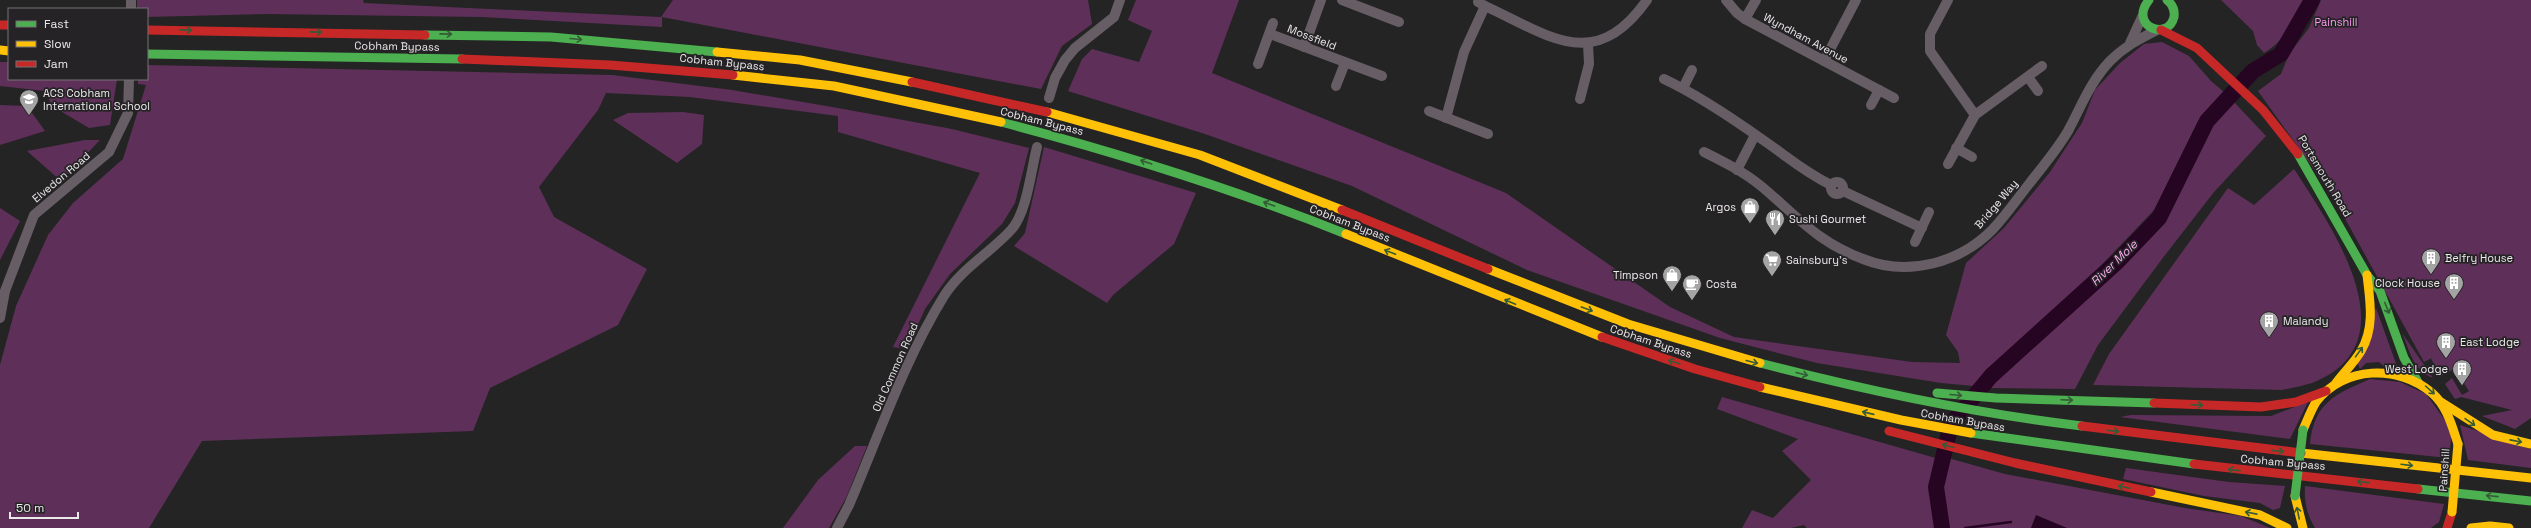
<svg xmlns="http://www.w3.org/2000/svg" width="2531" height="528" font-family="'Space Grotesk',sans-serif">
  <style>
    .green { fill: #5e3059 }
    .water { fill: #250522 }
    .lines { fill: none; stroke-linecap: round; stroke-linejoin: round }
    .stream { stroke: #250522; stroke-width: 2.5 }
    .river { stroke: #250522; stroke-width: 16 }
    .street { stroke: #675d65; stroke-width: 10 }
    .fast { stroke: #4caf50; stroke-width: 9 }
    .slow { stroke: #ffc107; stroke-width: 9 }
    .jam { stroke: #c62828; stroke-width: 9 }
    .fast-bridge { stroke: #4caf50; stroke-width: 9 }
    .slow-bridge { stroke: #ffc107; stroke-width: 9 }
    .oneway { stroke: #355b36 }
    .labels { text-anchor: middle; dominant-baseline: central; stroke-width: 3.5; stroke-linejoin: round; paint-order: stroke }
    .park-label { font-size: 11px; fill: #fc9af0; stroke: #252325 }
    .street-label { font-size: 11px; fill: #ebe9ea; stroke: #252325 }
    .poi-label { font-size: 11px; fill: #ebe9ea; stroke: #252325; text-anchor: start }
    .water-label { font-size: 12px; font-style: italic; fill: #fdaef3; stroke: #252325 }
  </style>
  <rect width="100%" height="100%" fill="#242424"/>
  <!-- green -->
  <g class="green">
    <path d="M137,0h226l1,3 297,14 12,-17h415l4,24 -30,22 -21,43 -379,-72v10l-181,-10 -213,-3 -121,3v-8h-10z"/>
    <path d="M1136,0h103l-27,73 294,120 164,114 64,30 178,25 48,1 -2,-11 -12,-17 20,-72 38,-35 46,-56 32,-49 13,-33 25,-27 24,-19 18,-2 27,14 22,25 14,12 -27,28 -43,88 -62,65 -119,112 -33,-3 -124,-20 -97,-25 -193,-68 -175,-84 -147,-52 -137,-43 14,-32 10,-10 47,13 13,-31 -24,-11z"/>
    <path d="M2221,0h85c-10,20 -22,41 -42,53l-7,-8 -4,-14z"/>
    <path d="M2321,0h210v418l-16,11 -33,-13 30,-6 -51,-13 -6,2 -10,-15 7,-6 10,17 7,-4 -8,-12 10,-6 -6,-10 -24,13 -10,-17 3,-2 -10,5 -93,-169 -73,-102 23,-17 8,-20 20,-26z"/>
    <path d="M0,62h9v17h108l-7,46 -21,3 -37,-22 -7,-15 -45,-5z"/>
    <path d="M147,65l465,10 120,15 106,18 114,21 77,19 -14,55 -13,21 -52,50 -25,35 -18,40 -14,-2 87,-174 -142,-41v-16l-148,-19 -84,-4 -8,17 -59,77 15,30 93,52 -29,56 -128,63 -17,43 -271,10 -53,87h-149v-163l16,-59 32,-71 25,-32 50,-44 23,-74 -8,-1v-5h9z"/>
    <path d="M2234,102l32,34 -52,56 -52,67 -64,86 -23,44 -86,-1 7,-10 140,-126 31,-35 45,-92z"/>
    <path d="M0,105l27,1 18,25 -45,14z"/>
    <path d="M683,112l21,3 -2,29 -25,19 -64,-43 15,-7z"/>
    <path d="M85,140h15l-39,41 -34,-30z"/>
    <path d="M1044,147l152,46 -22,51 -61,51 -6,8 -93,-57 11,-13z"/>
    <path d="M2294,169c37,57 120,174 18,214 -10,3 -20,5 -30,7l-189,-5 16,-31 119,-166 26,17z"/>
    <path d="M0,208l20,13 -20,39z"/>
    <path d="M2376,308l23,64 -12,-3 -8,-7 -13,1 -6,6 -3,-7z"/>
    <path d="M2402,333l31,45c-20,-7 -23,-27 -31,-45z"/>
    <path d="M2370,379l30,3 26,12 26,36 -3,28 -139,-14c4,-42 26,-50 60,-65z"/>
    <path d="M1722,397l217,62c-7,24 -6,44 -3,69h-129l-3,-3 -13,3h-49l10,-18 21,8 38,-38 -29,-29 16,-12 -81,-30z"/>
    <path d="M2308,402l-18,37 -170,-22 11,-2 140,1z"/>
    <path d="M2460,425l71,24v19l-63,-8z"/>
    <path d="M855,446h12l-21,52 -17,30h-46l35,-48z"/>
    <path d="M1948,458l57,16 180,34 56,8 29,12h-322l-8,-40z"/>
    <path d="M2126,468l103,14 56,4 -5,22 -7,2 -13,-7 -56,-7 -81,-17z"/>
    <path d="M2305,486l139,18 -5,18 -8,6h-116c-8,-13 -11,-26 -10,-42z"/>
  </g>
  <!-- water -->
  <path class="water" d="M2036,515l31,13h-36z"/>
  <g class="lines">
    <!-- stream -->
    <path class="stream" d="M1965,528l46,-6"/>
    <!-- river -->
    <path class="river" d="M1942,528l-6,-41 15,-63 40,-48 127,-115 41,-43 48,-97 46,-50 28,-17 31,-54"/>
    <!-- street -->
    <g class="street">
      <path d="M1342,0l57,22"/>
      <path d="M1479,0l-1,2 7,4c65,30 110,68 162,-6"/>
      <path d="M1726,0l11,13 8,6 149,79"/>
      <path d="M1948,0l-18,34v17l45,64"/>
      <path d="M131,9v-9"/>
      <path d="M1745,19l11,-19"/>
      <path d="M1270,34l112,42"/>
      <path d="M2130,43l12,-26"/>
      <path d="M1304,47l17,-47"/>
      <path d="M1824,61l32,-61"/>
      <path d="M1258,64l15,-41"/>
      <path d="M2028,77l10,14"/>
      <path d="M1664,79c34,16 68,39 99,61 25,17 40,31 68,45"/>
      <path d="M1336,86l9,-23"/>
      <path d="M1683,88l9,-18"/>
      <path d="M1049,98l6,-20 10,-18 10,-12 39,-31 6,-17"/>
      <path d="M1580,99l9,-35 -1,-20"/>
      <path d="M1871,105l8,-15"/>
      <path d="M1429,111l59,23"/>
      <path d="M1446,118l18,-66 21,-46"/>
      <path d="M1956,148l16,9"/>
      <path d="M1704,152c20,10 40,20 57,34 36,30 56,56 102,73 45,18 97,4 130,-30 13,-14 24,-30 36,-45 13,-17 28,-34 39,-53 13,-24 22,-49 42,-70 14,-14 29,-22 47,-31"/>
      <path d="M1948,164l27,-49 67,-49"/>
      <path d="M1737,170l18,-35"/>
      <circle cx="1837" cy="188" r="6"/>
      <path d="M1843,191l79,37"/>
      <path d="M1915,242l14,-30"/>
      <path d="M0,318l5,-27 29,-76 75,-63 19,-39 1,-34"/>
      <path d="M837,528l12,-23c30,-70 55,-144 95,-209 17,-27 46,-43 67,-66 16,-17 20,-60 26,-83"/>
    </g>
    <!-- fast -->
    <g class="fast">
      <path d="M2149,0c-21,26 19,42 25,17 1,-7 -2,-13 -7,-17"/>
      <path d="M425,35l126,2 166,15"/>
      <path d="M147,54l315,5"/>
      <path d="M1001,122c118,31 233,67 345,112"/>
      <path d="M2298,154l69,121 13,16 24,67 14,24"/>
      <path d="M1760,363c108,28 212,50 322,63"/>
      <path d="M1937,393l59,5 158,5"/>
      <path d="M1971,433l223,31"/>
      <path d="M2418,489l113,12"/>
    </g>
    <!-- slow -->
    <g class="slow">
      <path d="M0,50l9,1"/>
      <path d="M717,52l83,8 112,22"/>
      <path d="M733,75l101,11 167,36"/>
      <path d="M1047,112l153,43 142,55"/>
      <path d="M1346,234l256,103"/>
      <path d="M1488,269l140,55 132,39"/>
      <path d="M2336,383c8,-11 18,-20 25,-32 14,-24 9,-50 6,-76"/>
      <path d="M1760,387l141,33 70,13"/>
      <path d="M2441,402l52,33 38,9"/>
      <path d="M2303,430c4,-9 8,-20 13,-28 28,-36 82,-38 116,-9 15,13 20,33 26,51"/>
      <path d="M2301,453l230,25"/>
      <path d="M2151,492l109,23 27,13"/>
      <path d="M2295,496l8,32"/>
      <path d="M2471,528l19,-2 19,2"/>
    </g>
    <!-- jam -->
    <g class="jam">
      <path d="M0,25h9"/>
      <path d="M147,30l278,5"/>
      <path d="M2161,30l36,18 66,62 35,44"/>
      <path d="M462,59l148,6 123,10"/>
      <path d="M912,82l135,30"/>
      <path d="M1342,210l146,59"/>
      <path d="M1602,337l93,32 65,18"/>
      <path d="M2154,403l107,4 35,-5 30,-11"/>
      <path d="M2082,426l219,27"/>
      <path d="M1889,431l126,32 136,29"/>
      <path d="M2194,464l224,25"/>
      <path d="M2447,528l5,-16"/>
    </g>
    <!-- fast-bridge -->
    <path class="fast-bridge" d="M2295,496l8,-66"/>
    <!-- slow-bridge -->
    <path class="slow-bridge" d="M2452,512l6,-68"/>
  </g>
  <!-- one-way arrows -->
  <defs><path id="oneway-shaft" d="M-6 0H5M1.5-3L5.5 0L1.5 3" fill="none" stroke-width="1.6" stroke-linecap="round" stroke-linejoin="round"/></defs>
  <g class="oneway">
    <use href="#oneway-shaft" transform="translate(186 30) rotate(1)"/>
    <use href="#oneway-shaft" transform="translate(316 32) rotate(1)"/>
    <use href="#oneway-shaft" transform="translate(446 34) rotate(1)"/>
    <use href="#oneway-shaft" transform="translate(576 39) rotate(5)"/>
    <use href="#oneway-shaft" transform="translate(1146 162) rotate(-161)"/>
    <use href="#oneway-shaft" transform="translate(1269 204) rotate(-160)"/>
    <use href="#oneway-shaft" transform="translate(1390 252) rotate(-159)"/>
    <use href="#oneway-shaft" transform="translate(1510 302) rotate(-157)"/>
    <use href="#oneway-shaft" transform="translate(2387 308) rotate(68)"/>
    <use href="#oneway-shaft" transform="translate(1587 309) rotate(20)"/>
    <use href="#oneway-shaft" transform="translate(2359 352) rotate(-54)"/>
    <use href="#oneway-shaft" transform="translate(1674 362) rotate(-162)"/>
    <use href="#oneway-shaft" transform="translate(1752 362) rotate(14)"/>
    <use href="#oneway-shaft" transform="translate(1802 374) rotate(14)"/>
    <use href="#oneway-shaft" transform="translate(2430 390) rotate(42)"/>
    <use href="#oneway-shaft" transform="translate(1956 395) rotate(5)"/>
    <use href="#oneway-shaft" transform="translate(2067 400) rotate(2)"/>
    <use href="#oneway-shaft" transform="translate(2197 405) rotate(2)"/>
    <use href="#oneway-shaft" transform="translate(1868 413) rotate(-167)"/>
    <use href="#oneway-shaft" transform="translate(2470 422) rotate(35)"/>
    <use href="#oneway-shaft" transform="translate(2113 431) rotate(7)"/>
    <use href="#oneway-shaft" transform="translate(2516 441) rotate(11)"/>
    <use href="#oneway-shaft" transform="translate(1948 446) rotate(-165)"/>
    <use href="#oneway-shaft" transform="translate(2278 451) rotate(6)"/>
    <use href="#oneway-shaft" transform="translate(2407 465) rotate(7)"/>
    <use href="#oneway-shaft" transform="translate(2234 470) rotate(-174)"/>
    <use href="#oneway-shaft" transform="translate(2363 482) rotate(-174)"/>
    <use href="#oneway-shaft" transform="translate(2124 487) rotate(-168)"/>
    <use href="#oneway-shaft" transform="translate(2492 496) rotate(-174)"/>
    <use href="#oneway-shaft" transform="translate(2251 513) rotate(-169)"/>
    <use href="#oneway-shaft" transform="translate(2298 513) rotate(-102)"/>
  </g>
  <!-- icons -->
  <defs>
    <symbol id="school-pin" viewBox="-11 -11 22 30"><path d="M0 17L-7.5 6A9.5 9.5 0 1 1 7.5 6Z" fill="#a5a4a5" stroke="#252325"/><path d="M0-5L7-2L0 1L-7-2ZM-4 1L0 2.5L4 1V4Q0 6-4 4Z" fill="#fff"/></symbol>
    <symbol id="shop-pin" viewBox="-11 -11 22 30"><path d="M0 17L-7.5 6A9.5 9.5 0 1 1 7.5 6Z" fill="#a5a4a5" stroke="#252325"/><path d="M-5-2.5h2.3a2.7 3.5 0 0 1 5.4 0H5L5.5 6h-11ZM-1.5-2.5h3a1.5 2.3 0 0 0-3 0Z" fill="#fff"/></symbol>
    <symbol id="restaurant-pin" viewBox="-11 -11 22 30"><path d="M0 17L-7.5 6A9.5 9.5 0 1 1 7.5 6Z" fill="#a5a4a5" stroke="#252325"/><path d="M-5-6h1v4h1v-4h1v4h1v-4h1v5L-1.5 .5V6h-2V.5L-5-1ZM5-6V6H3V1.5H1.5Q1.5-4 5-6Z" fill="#fff"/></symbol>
    <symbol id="building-pin" viewBox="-11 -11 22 30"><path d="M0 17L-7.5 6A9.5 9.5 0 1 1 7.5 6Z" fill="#a5a4a5" stroke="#252325"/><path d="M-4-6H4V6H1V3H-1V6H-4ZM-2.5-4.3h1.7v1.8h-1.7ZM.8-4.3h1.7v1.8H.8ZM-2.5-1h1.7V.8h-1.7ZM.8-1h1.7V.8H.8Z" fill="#fff"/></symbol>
    <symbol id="supermarket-pin" viewBox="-11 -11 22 30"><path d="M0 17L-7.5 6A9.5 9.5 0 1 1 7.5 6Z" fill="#a5a4a5" stroke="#252325"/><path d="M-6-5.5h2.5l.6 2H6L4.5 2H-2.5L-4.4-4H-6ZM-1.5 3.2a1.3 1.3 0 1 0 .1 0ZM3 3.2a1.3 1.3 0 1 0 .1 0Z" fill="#fff"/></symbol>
    <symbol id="cafe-pin" viewBox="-11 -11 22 30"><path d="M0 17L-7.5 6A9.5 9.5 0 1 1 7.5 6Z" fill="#a5a4a5" stroke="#252325"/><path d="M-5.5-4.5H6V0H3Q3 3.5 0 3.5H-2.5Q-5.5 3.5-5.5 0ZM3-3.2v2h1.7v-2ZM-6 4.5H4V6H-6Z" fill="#fff"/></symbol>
  </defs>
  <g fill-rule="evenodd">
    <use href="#school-pin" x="18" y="88" width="22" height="30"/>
    <use href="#shop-pin" x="1739" y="196" width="22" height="30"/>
    <use href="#restaurant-pin" x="1764" y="208" width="22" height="30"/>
    <use href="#building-pin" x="2420" y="247" width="22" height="30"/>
    <use href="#supermarket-pin" x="1761" y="249" width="22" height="30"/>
    <use href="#shop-pin" x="1661" y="264" width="22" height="30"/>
    <use href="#building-pin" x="2443" y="272" width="22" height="30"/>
    <use href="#cafe-pin" x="1681" y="273" width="22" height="30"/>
    <use href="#building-pin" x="2258" y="310" width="22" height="30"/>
    <use href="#building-pin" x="2435" y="331" width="22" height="30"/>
    <use href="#building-pin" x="2451" y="358" width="22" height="30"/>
  </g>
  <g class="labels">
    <!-- park labels -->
    <g class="park-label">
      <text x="2336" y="22">Painshill</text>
    </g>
    <!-- street labels -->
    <g class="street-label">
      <text transform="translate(1312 37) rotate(21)">Mossfield</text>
      <text transform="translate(1806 38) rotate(28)">Wyndham Avenue</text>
      <text transform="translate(397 46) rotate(1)">Cobham Bypass</text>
      <text transform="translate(722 62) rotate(6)">Cobham Bypass</text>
      <text transform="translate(1042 121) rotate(14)">Cobham Bypass</text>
      <text transform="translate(2325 176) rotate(59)">Portsmouth Road</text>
      <text transform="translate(61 177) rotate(-40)">Elvedon Road</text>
      <text transform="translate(1996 204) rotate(-50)">Bridge Way</text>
      <text transform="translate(1350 223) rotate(21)">Cobham Bypass</text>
      <text transform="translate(1651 341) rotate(18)">Cobham Bypass</text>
      <text transform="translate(895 367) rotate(-66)">Old Common Road</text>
      <text transform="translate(1963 420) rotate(10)">Cobham Bypass</text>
      <text transform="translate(2283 462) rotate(5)">Cobham Bypass</text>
      <text transform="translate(2444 470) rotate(-86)">Painshill</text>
    </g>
    <!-- poi labels -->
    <g class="poi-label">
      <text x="43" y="93">ACS Cobham<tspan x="43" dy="13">International School</tspan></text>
      <text x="1736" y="207" text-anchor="end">Argos</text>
      <text x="1789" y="219">Sushi Gourmet</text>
      <text x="2445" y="258">Belfry House</text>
      <text x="1786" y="260">Sainsbury's</text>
      <text x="1658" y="275" text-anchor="end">Timpson</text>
      <text x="2440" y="283" text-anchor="end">Clock House</text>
      <text x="1706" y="284">Costa</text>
      <text x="2283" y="321">Malandy</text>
      <text x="2460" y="342">East Lodge</text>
      <text x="2448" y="369" text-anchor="end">West Lodge</text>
    </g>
    <!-- water labels -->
    <g class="water-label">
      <text transform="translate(2114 263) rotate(-44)">River Mole</text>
    </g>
  </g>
  <!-- legend -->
  <rect x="8" y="8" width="140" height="72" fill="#252325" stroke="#747274"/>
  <rect x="16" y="21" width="20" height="6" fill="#4caf50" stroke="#747274"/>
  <text x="44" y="28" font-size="12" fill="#ebe9ea">Fast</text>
  <rect x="16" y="41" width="20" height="6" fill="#ffc107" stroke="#747274"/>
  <text x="44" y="48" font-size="12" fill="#ebe9ea">Slow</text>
  <rect x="16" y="61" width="20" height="6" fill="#c62828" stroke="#747274"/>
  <text x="44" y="68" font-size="12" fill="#ebe9ea">Jam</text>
  <!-- scale -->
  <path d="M10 512v6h68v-6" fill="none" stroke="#ebe9ea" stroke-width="2"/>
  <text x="16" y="512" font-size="12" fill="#ebe9ea" stroke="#252325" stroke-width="3" paint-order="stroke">50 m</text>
</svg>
